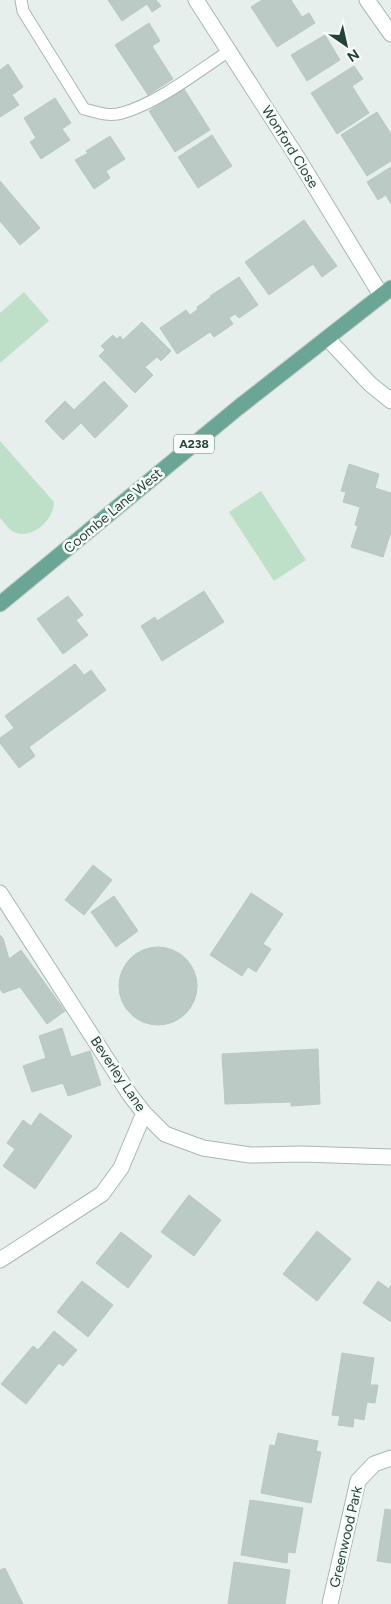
<svg xmlns="http://www.w3.org/2000/svg" width="391" height="1604" font-family="Figtree,sans-serif">
  <style>
    .green { fill: #bfe0c8 }
    .building { fill: #bbcac4; stroke: #b8c9c2 }
    .lines { fill: none; stroke-linecap: round; stroke-linejoin: round }
    .lane-casing { stroke: #a8b8b2; stroke-width: 13 }
    .street-casing { stroke: #a8b8b2; stroke-width: 17 }
    .primary-casing { stroke: #c2cac8; stroke-width: 17 }
    .lane { stroke: #fff; stroke-width: 11 }
    .street { stroke: #fff; stroke-width: 15 }
    .primary { stroke: #6aa596; stroke-width: 15 }
    .labels { text-anchor: middle; dominant-baseline: central; stroke-width: 5; stroke-linejoin: round; paint-order: stroke }
    .shield { fill: #f7fbf9; stroke: #637a73; stroke-width: 1 }
    .shield-label { font-size: 12px; font-weight: bold; fill: #24423a }
    .street-label { font-size: 14px; fill: #24423a; stroke: #f7fbf9 }
  </style>
  <rect width="100%" height="100%" fill="#e6efeb"/>
  <!-- green -->
  <g class="green">
    <path d="M24,292l25,29 -49,42v-50z"/>
    <path d="M0,441l54,61c0,18 -22,38 -40,30 -5,-2 -10,-10 -14,-14z"/>
    <path d="M261,491l45,69 -32,21 -45,-69z"/>
  </g>
  <!-- building -->
  <g class="building">
    <path d="M108,0h48l5,6 -9,6 -5,-8 -25,17z"/>
    <path d="M262,0h29l11,17 7,-4 6,10 -38,24 -26,-40z"/>
    <path d="M149,23l11,18 -8,5 21,33 -25,16 -33,-50z"/>
    <path d="M325,35l15,25 -33,21 -16,-26z"/>
    <path d="M8,64l15,23 -11,8 7,10 -19,12v-47z"/>
    <path d="M354,66l9,13 -11,7 17,27 -32,21 -26,-41z"/>
    <path d="M184,89l26,41 -35,22 -26,-41z"/>
    <path d="M55,98l16,25 -9,6 8,11 -29,19 -11,-17 6,-4 -12,-20z"/>
    <path d="M377,112l14,22v27l-24,15 -26,-41z"/>
    <path d="M212,135l20,31 -34,22 -20,-31z"/>
    <path d="M110,136l15,23 -19,12 4,7 -16,11 -19,-29 13,-7 -2,-2z"/>
    <path d="M391,167v37l-5,-9 -8,5 -11,-18z"/>
    <path d="M0,181l40,47 -20,17 -20,-24z"/>
    <path d="M304,220l33,46 -15,11 -9,-13 -44,31 -24,-33z"/>
    <path d="M239,277l19,28 -19,13 -4,-4 -6,4 4,6 -19,13 -4,-5 -33,22 -17,-26 26,-18 4,5 8,-6 -1,-2 14,-10 -1,-1z"/>
    <path d="M142,322l29,29 -10,10 -4,-4 -12,10 8,8 -18,18 -36,-37 6,-6 -4,-4 12,-11 4,4 3,-3 3,4z"/>
    <path d="M104,381l24,25 -33,32 -14,-15 -18,17 -18,-19 20,-20 9,9z"/>
    <path d="M349,464l30,10 -4,14 16,5v39l-8,25 -32,-10 7,-21 -3,-1 5,-18 -17,-5 3,-10 -5,-1z"/>
    <path d="M204,591l20,31 -62,39 -21,-35 14,-9 2,4z"/>
    <path d="M68,596l15,19 -7,5 12,15 -25,19 -26,-35z"/>
    <path d="M75,664l9,11 7,-5 15,20 -77,57 6,9 -16,12 -19,-25v-5l14,-10 -9,-12z"/>
    <path d="M93,865l19,15 -28,35 -19,-15z"/>
    <path d="M251,893l32,21 -20,30 8,5 -15,23 -8,-5 -6,9 -32,-21z"/>
    <path d="M114,896l24,35 -22,16 -25,-35z"/>
    <path d="M0,935l3,3 6,21 12,-9 44,61 -18,13 -27,-37 -17,6 -3,-4z"/>
    <circle cx="158" cy="986" r="39"/>
    <path d="M62,1028l9,29 19,-6 11,34 -33,11 -5,-13 -31,9 -9,-26 23,-8 -7,-22z"/>
    <path d="M318,1049l2,55 -29,2v-4l-66,2 -3,-50z"/>
    <path d="M40,1113l32,23 -37,53 -32,-23 12,-17 -8,-6 16,-23 8,6z"/>
    <path d="M189,1195l32,25 -27,36 -33,-24z"/>
    <path d="M317,1231l34,28 -34,42 -34,-27z"/>
    <path d="M121,1232l31,24 -24,32 -32,-25z"/>
    <path d="M82,1281l31,24 -25,32 -31,-25z"/>
    <path d="M378,1281l11,8 2,-4v37l-28,-19z"/>
    <path d="M54,1331l23,19 -14,16 -4,-3 -33,41 -25,-20 32,-38 5,4z"/>
    <path d="M342,1353l32,5 -4,27h8l-3,18 -8,-1 -3,18 -10,-2 -1,9 -15,-2 2,-9 -8,-1z"/>
    <path d="M278,1433l40,8 -2,10 5,1 -10,51 -50,-10 9,-48 5,1z"/>
    <path d="M250,1500l53,8 -8,45 -7,-1 -1,11 -46,-8z"/>
    <path d="M385,1509l6,1v53l-14,-2z"/>
    <path d="M234,1562l56,8 -5,34h-57z"/>
    <path d="M5,1568l18,36h-23v-34z"/>
  </g>
  <g class="lines">
    <defs>
      <path id="lane" d="M21,0l2,11 61,98c12,3 25,8 38,4 36,-10 75,-41 107,-62"/>
      <g id="street">
        <path d="M196,0l101,157 84,138"/>
        <path d="M367,0l24,34"/>
        <path d="M327,338l43,46 21,17"/>
        <path d="M0,893l130,202 14,18 21,21 38,14 47,7 52,-1 89,3"/>
        <path d="M0,1260l102,-66 19,-26 23,-55"/>
        <path d="M330,1604l28,-123 16,-17 17,-6"/>
      </g>
      <path id="primary" d="M0,604l239,-197 152,-119"/>
    </defs>
    <!-- lane casing -->
    <use href="#lane" class="lane-casing"/>
    <!-- street casing -->
    <use href="#street" class="street-casing"/>
    <!-- primary casing -->
    <use href="#primary" class="primary-casing"/>
    <!-- lane -->
    <use href="#lane" class="lane"/>
    <!-- street -->
    <use href="#street" class="street"/>
    <!-- primary -->
    <use href="#primary" class="primary"/>
  </g>
  <g class="labels">
    <!-- shield labels -->
    <rect class="shield" x="174" y="434.5" width="40" height="19" rx="4"/>
    <g class="shield-label">
      <text x="194" y="444">A238</text>
    </g>
    <!-- street labels -->
    <g class="street-label">
      <text transform="translate(290 147) rotate(58)">Wonford Close</text>
      <text transform="translate(113 511) rotate(-40)">Coombe Lane West</text>
      <text transform="translate(118 1074) rotate(56)">Beverley Lane</text>
      <text transform="translate(346 1537) rotate(-77)">Greenwood Park</text>
    </g>
  </g>
  <!-- north arrow -->
  <g transform="translate(346 45) rotate(146)" stroke="#f7fbf9" stroke-width="4" paint-order="stroke">
  <path d="M0-4L9 19L0 12L-9 19Z" fill="#24423a"/>
  <text y="-8" font-size="14" font-weight="bold" text-anchor="middle" fill="#24423a">N</text>
  </g>
</svg>
